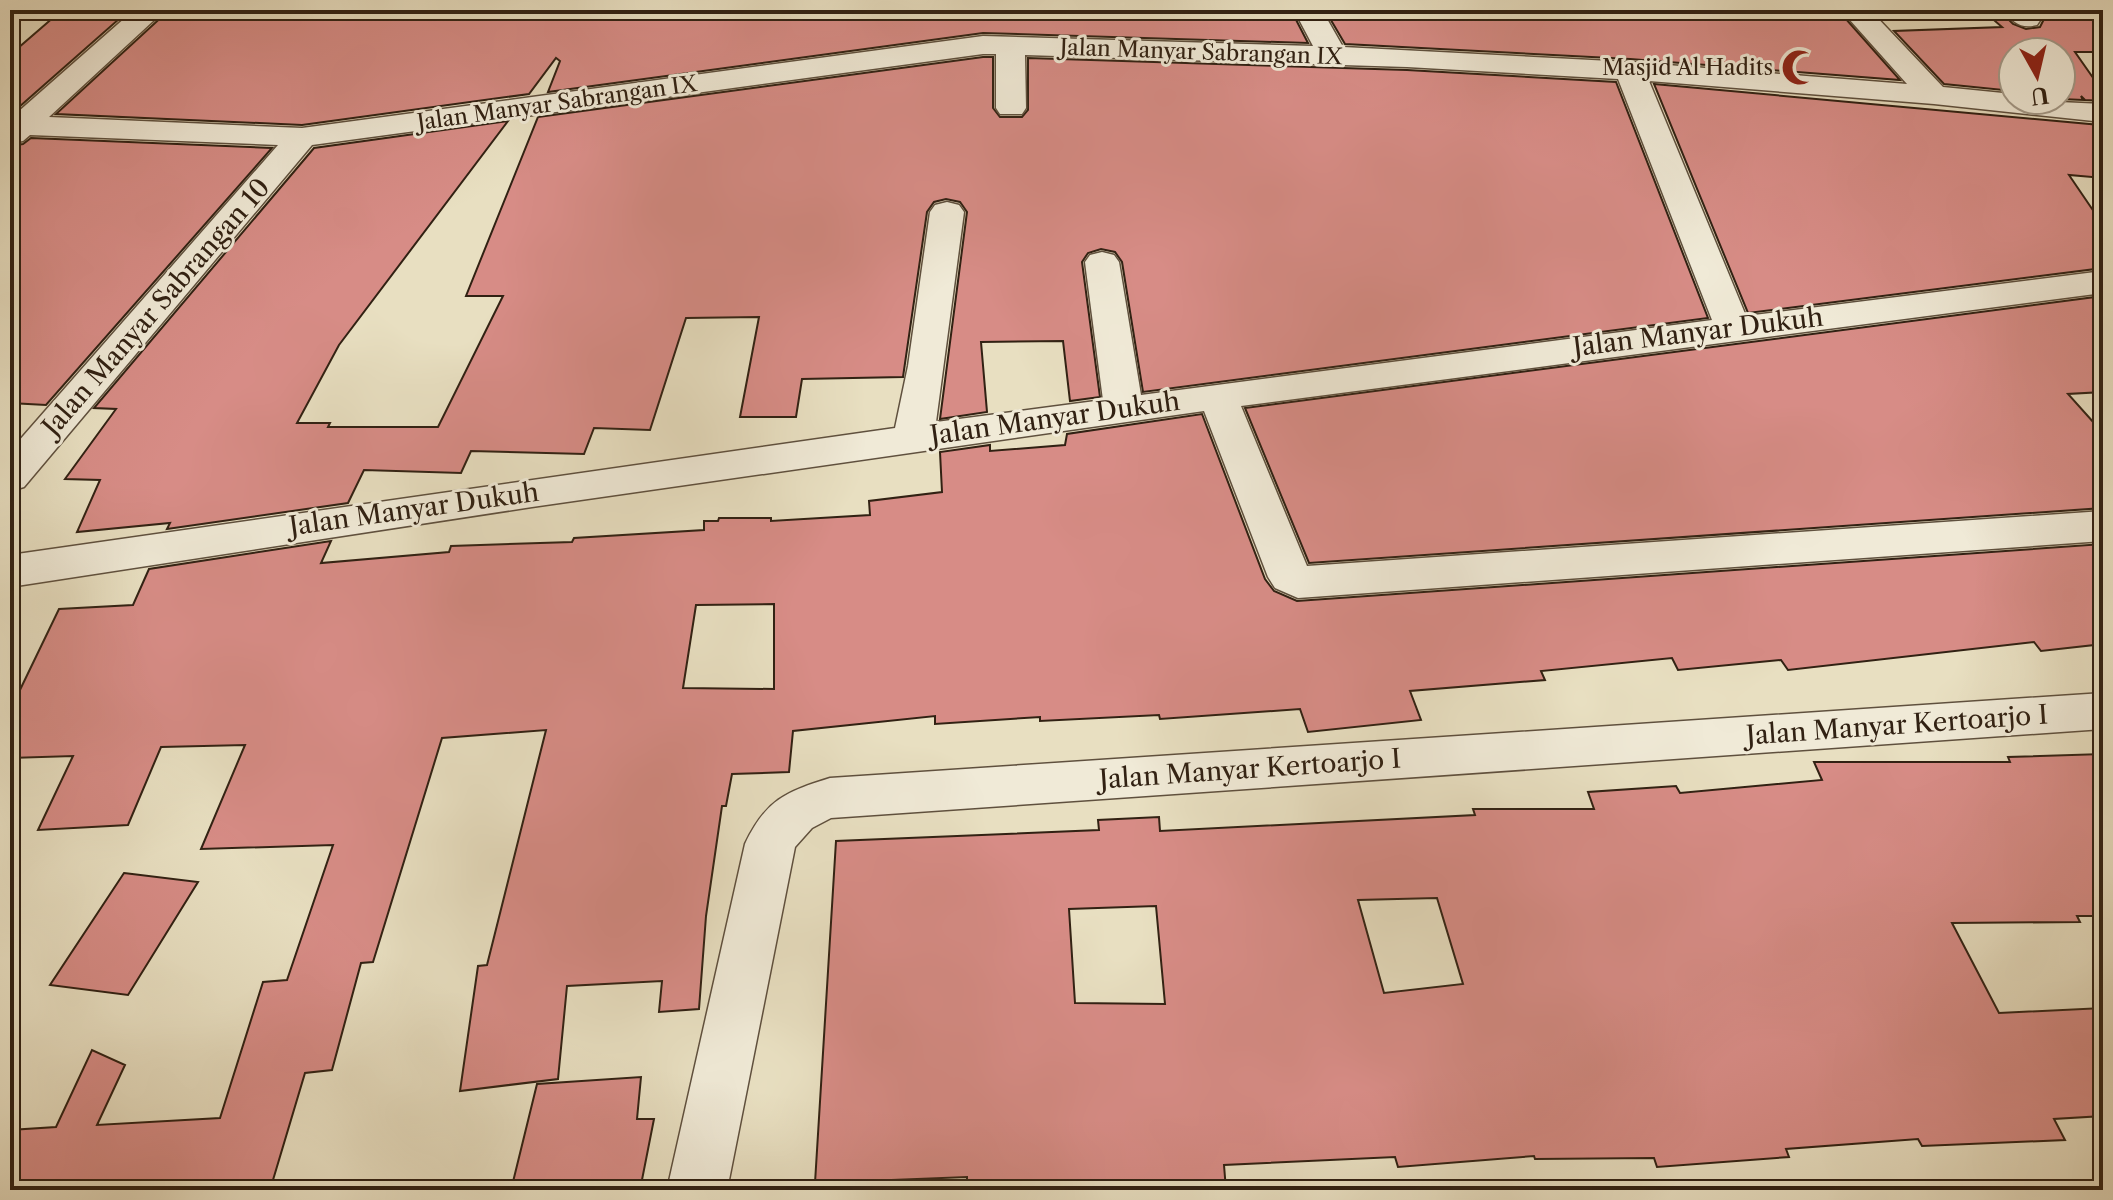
<svg xmlns="http://www.w3.org/2000/svg" width="2113" height="1200" font-family="'Libre Caslon Text',serif">
  <style>
    .building { fill: #d78c86; stroke: #312113; stroke-width: 2; fill-rule: evenodd }
    .lines { fill: none; stroke-linecap: round; stroke-linejoin: round }
    .minor-casing { stroke: #5f503e; stroke-width: 3 }
    .minor { fill: #f0ead7; fill-rule: evenodd }
    .labels { text-anchor: middle; dominant-baseline: central; stroke-width: 6; stroke-linejoin: round; paint-order: stroke }
    .far-street-label { font-size: 22px; fill: #312113; stroke: #f0ead7 }
    .far-poi-label { font-size: 22px; fill: #312113; stroke: #f0ead7; text-anchor: end }
    .street-label { font-size: 26px; fill: #312113; stroke: #f0ead7 }
  </style>
  <rect width="100%" height="100%" fill="#e8dfc1"/>
  <filter id="stains"><feTurbulence type="fractalNoise" baseFrequency=".0025" numOctaves="4"/><feColorMatrix values="0 0 0 0 .2 0 0 0 0 .09 0 0 0 0 .02 0 0 0 .5 -.17"/></filter>
  <radialGradient id="worn" r=".72"><stop offset=".6" stop-color="#630" stop-opacity="0"/><stop offset="1" stop-color="#630" stop-opacity=".3"/></radialGradient>
  <!-- building -->
  <g class="building">
    <path d="M62,10l65,2 -117,103v-60z"/>
    <path d="M273,10h1018l17,33 -325,-10 -435,59 12,-31 -4,-3 -27,36 -227,31 -246,-11 111,-102z"/>
    <path d="M1325,10h513l62,70 -270,-21 -285,-15z"/>
    <path d="M1987,14h16l10,10 13,5 14,-2 4,-8 -3,-5 62,1v37h-28l28,40v9l-18,-1 -4,-4 2,4 -22,-1v-47h-48v39l-69,-7 -50,-53 108,-4z"/>
    <path d="M983,57h10v51l7,9h22l6,-7v-52l379,12 209,12 92,236 -565,74 -21,-130 -7,-10 -14,-3 -13,4 -6,9 18,135 -30,4 -7,-60 -82,1 6,70 -47,7 27,-207 -7,-10 -14,-3 -12,3 -7,10 -24,165 -101,2 -6,38h-56l19,-100 -73,1 -36,112 -56,-2 -10,26 -113,-3 -10,22 -97,-3 -16,33 -181,26 3,-6 -93,9 23,-52 -35,-1 51,-70 -22,-1 220,-260 194,-27 -169,224 -42,78h33l-2,4h110l65,-131h-37l72,-179z"/>
    <path d="M1654,84l446,41 3,53 -34,-3 34,50v43l-355,45z"/>
    <path d="M31,138l241,10 -226,257 -36,-2v-257l13,-2z"/>
    <path d="M2103,296v96l-35,2 35,39v75l-794,55 -64,-155z"/>
    <path d="M1202,414l63,165 9,12 23,10 806,-57v100l-62,7 -7,-9 -246,28 -7,-10 -103,10 -6,-12 -131,13 4,9 -135,11 11,29 -113,12 -8,-23 -140,10 -1,-4 -119,6v-4l-105,7v-8l-142,15 -4,41 -57,2 -6,32h-4l-16,110 -7,93 -40,3 3,-31 -95,5 -9,93 -98,12 18,-125 9,-1 59,-235 -104,8 -69,224 -12,1 -29,107 -27,3 -35,117h-260v-60l46,-3 36,-77 33,15 -28,60 123,-7 43,-136 24,-2 46,-135 -132,4 44,-104 -84,2 -33,78 -90,5 35,-74 -63,2v-63l8,-1 41,-85 74,-4 16,-36 182,-28 -10,22 128,-11 2,-6 121,-4 2,-4 130,-8v-9h14l1,-3h52v3l99,-6 -1,-14 73,-9 -2,-40 50,-7v6l75,-6 2,-11zM774,604v85l-91,-1 13,-83z"/>
    <path d="M2103,754v162h-26l3,6 -128,1 47,90 104,-5v108l-49,3 11,21 -143,6 -4,-7 -132,10 3,8 -132,10 -3,-9 -119,1 -1,-3 -136,11 -3,-10 -171,8 2,25h-116v-6l-143,-2v-5l-152,6 21,-342 263,-11 -1,-10 61,-3 1,14 315,-16 -2,-6h121l-6,-17 88,-6 4,7 142,-13 -8,-18h196l-2,-5zM1437,898l26,86 -79,9 -26,-93zM1156,906l9,98 -90,-1 -6,-94z"/>
    <path d="M124,873l74,9 -70,113 -78,-10z"/>
    <path d="M641,1077l-4,42h17l-14,71h-129l26,-106z"/>
  </g>
  <g class="lines">
    <defs>
      <g id="minor">
        <path d="M134,10h31l-116,107 253,11 681,-92 330,10 -19,-36h28l21,37 287,15 277,22 -66,-74h29l73,77 70,7v6l90,4v18l-169,-18 -285,-23 97,235 357,-45v22l-862,113 66,160 796,-55v30l-805,57 -23,-10 -7,-11 -64,-166 -672,96 -522,80v-32l885,-127 13,-62 22,-154 5,-7 12,-3 12,3 5,7 -28,210 167,-22 -18,-138 5,-7 12,-3 12,3 5,7 22,133 571,-75 -94,-241 -211,-12 -382,-12 1,53 -4,6h-22l-4,-6v-54h-13l-671,91 -288,342 -14,4v-40l268,-306 -248,-10 -7,6 -13,2v-24z"/>
        <path d="M2004,10h30l7,9 -4,6c-16,4 -24,-2 -33,-15z"/>
        <path d="M2103,693v36l-1272,89 -19,10 -17,19 -68,343h-60l78,-346c21,-44 40,-52 85,-66z"/>
      </g>
    </defs>
    <!-- minor casing -->
    <use href="#minor" class="minor-casing"/>
    <!-- minor -->
    <use href="#minor" class="minor"/>
  </g>
  <!-- icons -->
  <defs>
    <symbol id="mosque-bare" viewBox="-9 -9 18 18"><path d="M3.5-4.9A6 6 0 1 0 3.5 4.9A5 5 0 1 1 3.5-4.9Z" fill="#8f2418" stroke="#f0ead7" stroke-width="2.5" paint-order="stroke"/></symbol>
  </defs>
  <g fill-rule="evenodd">
    <use href="#mosque-bare" x="1774" y="42" width="51" height="51"/>
  </g>
  <g class="labels">
    <!-- far-street labels -->
    <g class="far-street-label">
      <text transform="translate(1201 52) rotate(2)">Jalan Manyar Sabrangan IX</text>
      <text transform="translate(557 103) rotate(-8)">Jalan Manyar Sabrangan IX</text>
    </g>
    <!-- far-poi labels -->
    <g class="far-poi-label">
      <text x="1773" y="67">Masjid Al Hadits</text>
    </g>
    <!-- street labels -->
    <g class="street-label">
      <text transform="translate(156 307) rotate(-49)">Jalan Manyar Sabrangan 10</text>
      <text transform="translate(1698 332) rotate(-7)">Jalan Manyar Dukuh</text>
      <text transform="translate(1055 418) rotate(-8)">Jalan Manyar Dukuh</text>
      <text transform="translate(414 509) rotate(-8)">Jalan Manyar Dukuh</text>
      <text transform="translate(1897 725) rotate(-4)">Jalan Manyar Kertoarjo I</text>
      <text transform="translate(1250 769) rotate(-4)">Jalan Manyar Kertoarjo I</text>
    </g>
  </g>
  <!-- margin -->
  <rect width="2113" height="1200" fill="none" stroke="#e8dfc1" stroke-width="40"/>
  <rect x="12" y="12" width="2089" height="1176" fill="none" stroke="#312113" stroke-width="4"/>
  <rect x="20" y="20" width="2073" height="1160" fill="none" stroke="#312113" stroke-width="2"/>
  <!-- north arrow -->
  <g transform="translate(2037 76) rotate(172)"><circle r="38" fill="#f0ead7" stroke="#a49a89" stroke-width="2"/>
  <path d="M0-6L14 30L0 20L-14 30Z" fill="#8f2418"/>
  <text y="-12" font-size="22" font-weight="bold" text-anchor="middle" fill="#312113">U</text>
  </g>
  <rect width="100%" height="100%" filter="url(#stains)"/>
  <rect width="100%" height="100%" fill="url(#worn)"/>
</svg>
